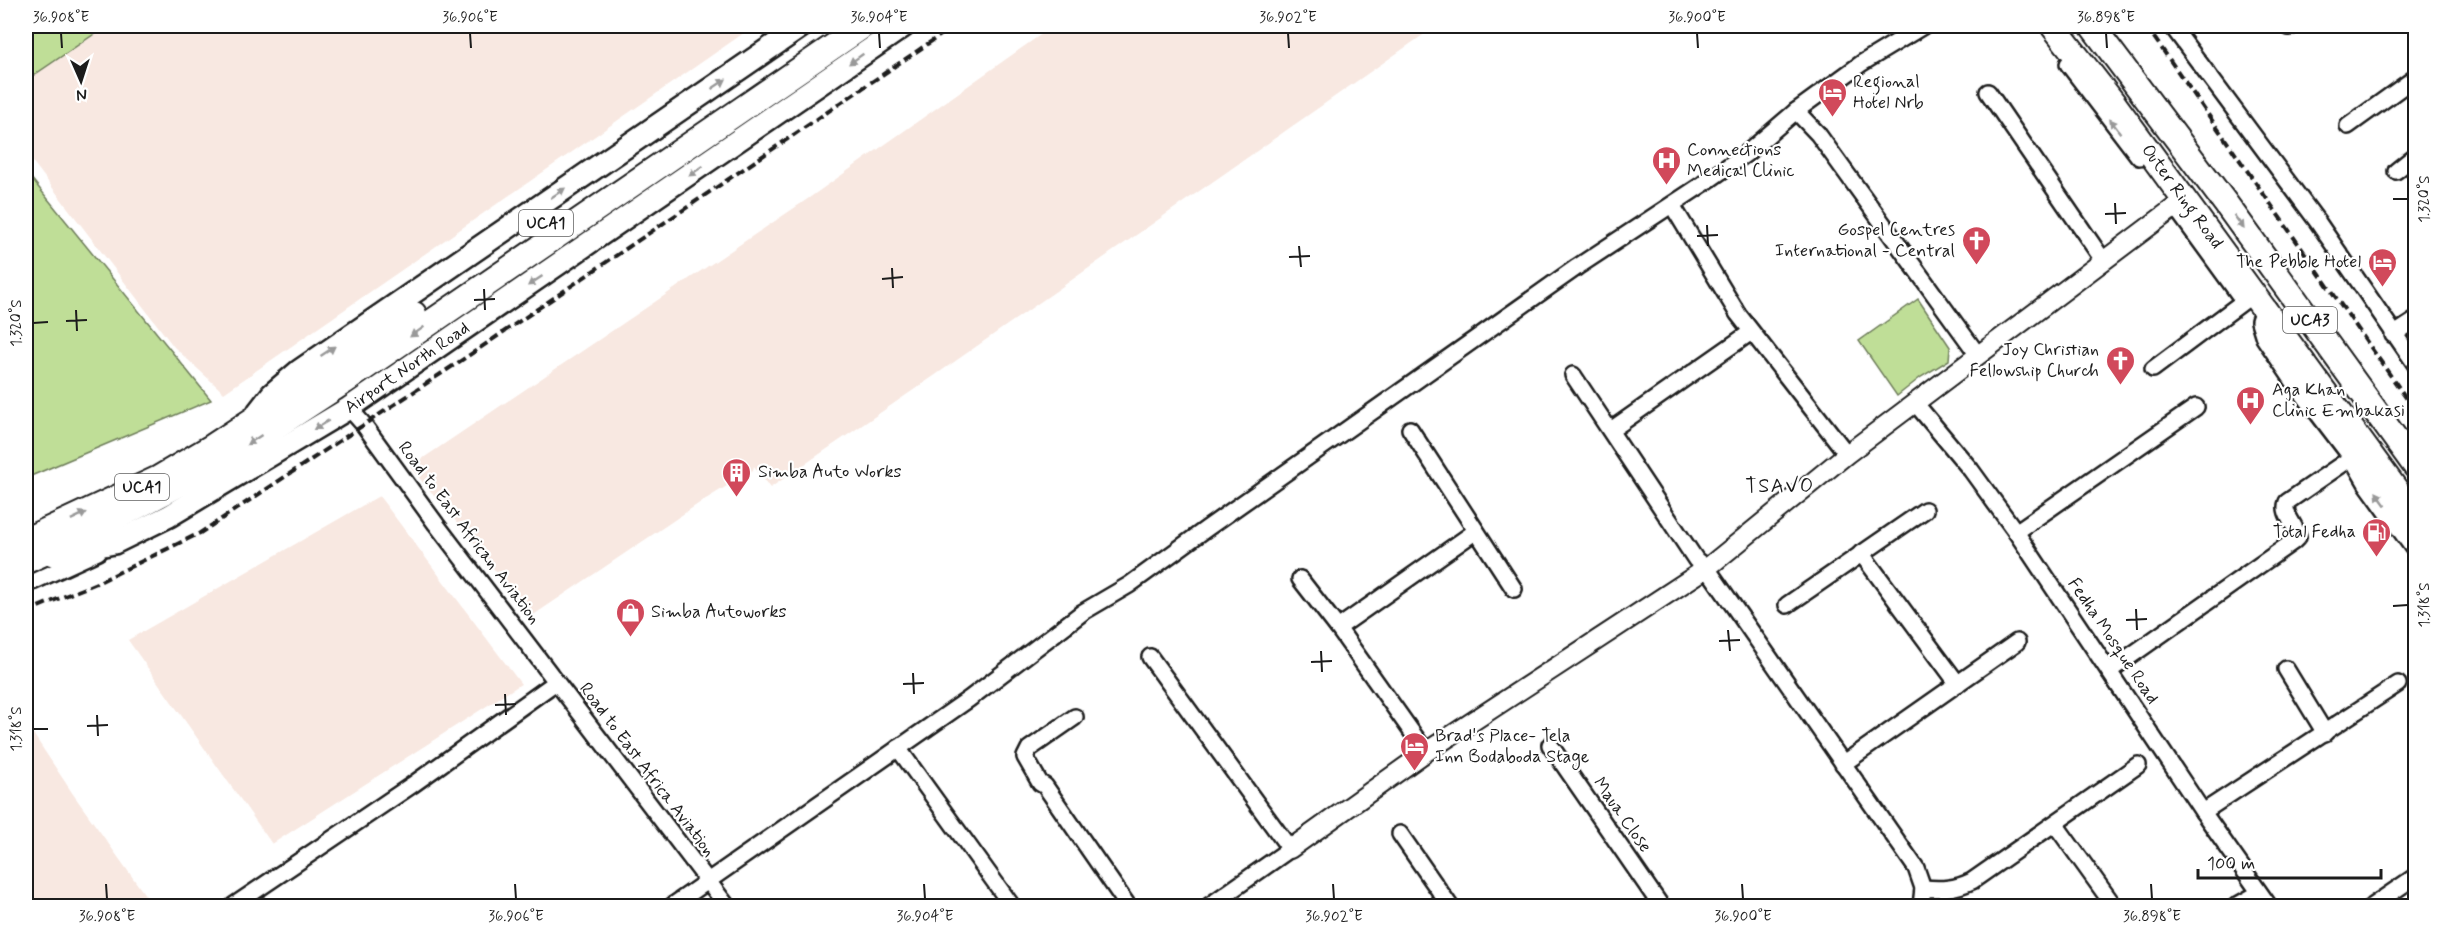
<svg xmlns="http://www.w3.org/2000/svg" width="2441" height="932" font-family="Mynerve,sans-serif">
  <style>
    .built { fill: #f8e8e1 }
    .green { fill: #bfde97; stroke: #6e7d5a; stroke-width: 1.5 }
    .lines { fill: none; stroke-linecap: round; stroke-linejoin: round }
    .minor-casing { stroke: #1c1c1c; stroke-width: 20 }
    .tertiary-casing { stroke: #1c1c1c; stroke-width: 22 }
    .secondary-casing { stroke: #1c1c1c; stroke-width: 26 }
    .primary-casing { stroke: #1c1c1c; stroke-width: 28 }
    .minor { stroke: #fff; stroke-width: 15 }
    .tertiary { stroke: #fff; stroke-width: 18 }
    .secondary { stroke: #fff; stroke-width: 21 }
    .primary { stroke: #fff; stroke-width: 24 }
    .rail { stroke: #1c1c1c; stroke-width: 4; stroke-dasharray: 9 4.5; stroke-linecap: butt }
    .oneway { fill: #999 }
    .ticks { fill: none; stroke: #1c1c1c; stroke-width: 2 }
    .labels { text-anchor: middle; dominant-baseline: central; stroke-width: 4.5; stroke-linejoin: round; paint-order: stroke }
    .shield { fill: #fff; stroke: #606060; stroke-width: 1.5 }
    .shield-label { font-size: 16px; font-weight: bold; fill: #1c1c1c }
    .poi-label { font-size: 18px; fill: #1c1c1c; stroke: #fff; text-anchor: start }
    .street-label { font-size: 18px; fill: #1c1c1c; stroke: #fff }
    .neighbourhood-label { font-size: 20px; letter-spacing: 1.5px; fill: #1c1c1c; stroke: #fff }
    .neatline { fill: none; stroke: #1c1c1c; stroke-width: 2 }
    .ticks-label { font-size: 15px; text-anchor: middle; fill: #1c1c1c }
  </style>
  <rect width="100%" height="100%" fill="#fff"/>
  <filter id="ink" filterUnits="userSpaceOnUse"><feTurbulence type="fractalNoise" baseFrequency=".0167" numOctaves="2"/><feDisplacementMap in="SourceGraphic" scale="12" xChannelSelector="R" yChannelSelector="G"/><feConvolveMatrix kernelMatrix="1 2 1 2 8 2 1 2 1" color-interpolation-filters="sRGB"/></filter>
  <g filter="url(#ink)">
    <!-- built -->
    <g class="built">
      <path d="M26,26h728l-530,367 -50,-46 -148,-194z"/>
      <path d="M1053,26h383l-502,350 -164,112 -16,-22 -1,4 -52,32 -172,116 -48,-67 -71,-84 399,-269z"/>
      <path d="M379,496l142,188 -249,160 -144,-204z"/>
      <path d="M26,723l47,71 80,112h-127z"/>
    </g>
    <!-- green -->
    <g class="green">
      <path d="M26,26h80l-72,49 -8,-9z"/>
      <path d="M26,172l185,228 -185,78z"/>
      <path d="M1918,299l32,48 -1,13 -28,17 -24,19 -38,-55z"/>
    </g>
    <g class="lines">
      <defs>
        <g id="minor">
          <path d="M2172,26l145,195 99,144"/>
          <path d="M2289,27l3,-1"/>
          <path d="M2068,64l71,93"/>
          <path d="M1988,92l115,168"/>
          <path d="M1796,111l22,23 160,221"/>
          <path d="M2348,126l68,-49"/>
          <path d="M2396,171l20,-16"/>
          <path d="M1672,205l66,109 109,140"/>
          <path d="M2176,208l67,92"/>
          <path d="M2393,335l23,-15"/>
          <path d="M2153,369l91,-68"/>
          <path d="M1573,375l123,185 11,8 209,300 7,20 -2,18"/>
          <path d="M1916,404l55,66 45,62 187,280 66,94"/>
          <path d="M349,408l15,17 72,99 291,382"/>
          <path d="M1410,429l104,160"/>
          <path d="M1611,430l140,-98"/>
          <path d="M2016,532l180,-125"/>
          <path d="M1861,553l97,131"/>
          <path d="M1300,579l38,49 88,124"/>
          <path d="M26,585l72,-33"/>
          <path d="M1787,605l138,-95"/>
          <path d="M1338,628l138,-97"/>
          <path d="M1150,657l140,192 -81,57"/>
          <path d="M2286,669l39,64"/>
          <path d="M2109,671l185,-130 4,-4c-2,-13 -16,-23 -11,-35l67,-46"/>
          <path d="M1075,717l-46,32 -4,8 15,26 5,3 83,120"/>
          <path d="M1550,745l111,161"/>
          <path d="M898,748l114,158"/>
          <path d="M1843,764l174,-122"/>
          <path d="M2203,812l195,-128"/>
          <path d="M2055,824l59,82"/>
          <path d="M1400,834l50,72"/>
          <path d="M1923,888c19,2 32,1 49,-7l166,-116"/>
          <path d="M233,906l179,-121 144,-103"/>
          <path d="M672,906l297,-207 114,-87 46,-27 77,-56 371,-262 126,-83 44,-31 49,-42 66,-48 61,-37"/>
          <path d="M2236,906l23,-13"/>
          <path d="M2372,906l44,-30"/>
        </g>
        <path id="tertiary" d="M1290,849l136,-97 281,-184 140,-114 328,-247"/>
        <g id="secondary">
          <path d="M2266,310l-4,11 5,16 32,47 55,72 15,26 47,65"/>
          <path d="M258,412l14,-18 27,-23 503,-345"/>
          <path id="s1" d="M53,555l61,-12 55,-27 180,-108 555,-382"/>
        </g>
        <g id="primary">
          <path id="s2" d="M2053,26l62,79 301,412"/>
          <path d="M2092,26l134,178 190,263"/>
          <path d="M26,540l131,-61 56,-33 201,-132"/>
          <path d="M26,561l50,-22 144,-76 124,-81 519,-356"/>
        </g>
      </defs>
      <!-- minor casing -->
      <use href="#minor" class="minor-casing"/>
      <!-- tertiary casing -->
      <use href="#tertiary" class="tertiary-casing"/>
      <!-- secondary casing -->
      <use href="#secondary" class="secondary-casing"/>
      <!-- primary casing -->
      <use href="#primary" class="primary-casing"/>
      <!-- minor -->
      <use href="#minor" class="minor"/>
      <!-- tertiary -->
      <use href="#tertiary" class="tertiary"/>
      <!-- secondary -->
      <use href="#secondary" class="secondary"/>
      <!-- primary -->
      <use href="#primary" class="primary"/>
      <!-- rail -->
      <g class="rail">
        <path d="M2146,26l270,386"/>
        <path d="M26,612l73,-30 101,-49 277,-183 477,-324"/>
      </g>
    </g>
    <!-- one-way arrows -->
    <defs><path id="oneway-solid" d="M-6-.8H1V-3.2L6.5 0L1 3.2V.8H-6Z" transform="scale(1.5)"/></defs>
    <g class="oneway">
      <use href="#oneway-solid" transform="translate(856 59) rotate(145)"/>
      <use href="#oneway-solid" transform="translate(719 84) rotate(-34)"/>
      <use href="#oneway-solid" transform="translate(2115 126) rotate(-127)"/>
      <use href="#oneway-solid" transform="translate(696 171) rotate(146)"/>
      <use href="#oneway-solid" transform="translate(558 193) rotate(-34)"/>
      <use href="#oneway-solid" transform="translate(2239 222) rotate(54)"/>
      <use href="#oneway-solid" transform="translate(535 281) rotate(146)"/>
      <use href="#oneway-solid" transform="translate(417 332) rotate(145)"/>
      <use href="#oneway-solid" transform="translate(328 351) rotate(-34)"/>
      <use href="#oneway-solid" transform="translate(321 425) rotate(149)"/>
      <use href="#oneway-solid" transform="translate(254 440) rotate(147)"/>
      <use href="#oneway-solid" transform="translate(2381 499) rotate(-126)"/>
      <use href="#oneway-solid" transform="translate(79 516) rotate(-25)"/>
    </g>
  </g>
  <!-- ticks -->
  <path class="ticks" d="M61,33l1,15M470,33l1,15M879,33l1,15M1288,33l1,15M1697,33l1,15M2106,33l1,15M2393,199h15M2115,203l1,21M2105,214l21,-1M1707,225l1,21M1697,236l21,-1M1299,246l2,21M1289,257l21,-1M892,268l1,20M882,279l21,-2M484,289l1,21M474,300l21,-1M76,310l1,21M66,321l21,-1M33,323l15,-1M2393,606l15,-1M2136,609l1,21M2126,620l21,-1M1728,630l2,21M1719,641l21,-1M1321,651l1,21M1311,662l21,-1M913,673l1,21M903,684l21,-1M505,694l1,21M495,705l21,-1M97,715l1,21M87,726l21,-1M33,729h15M106,884l1,15M515,884l1,15M924,884l1,15M1333,884l1,15M1742,884l1,15M2151,884l1,15"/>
  <!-- icons -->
  <defs>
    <symbol id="hotel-pin" viewBox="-11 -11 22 30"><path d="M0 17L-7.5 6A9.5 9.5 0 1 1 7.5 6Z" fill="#d1495b" stroke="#fff"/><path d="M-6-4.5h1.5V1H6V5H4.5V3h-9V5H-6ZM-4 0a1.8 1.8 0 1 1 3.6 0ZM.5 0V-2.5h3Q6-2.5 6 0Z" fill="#fff"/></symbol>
    <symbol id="hospital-pin" viewBox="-11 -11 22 30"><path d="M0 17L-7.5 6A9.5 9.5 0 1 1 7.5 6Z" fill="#d1495b" stroke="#fff"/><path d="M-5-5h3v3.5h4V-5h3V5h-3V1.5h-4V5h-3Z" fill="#fff"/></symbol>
    <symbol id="church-pin" viewBox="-11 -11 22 30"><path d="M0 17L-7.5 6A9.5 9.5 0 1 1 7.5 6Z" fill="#d1495b" stroke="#fff"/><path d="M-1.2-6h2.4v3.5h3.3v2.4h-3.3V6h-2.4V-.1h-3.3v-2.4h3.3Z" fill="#fff"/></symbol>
    <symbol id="building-pin" viewBox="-11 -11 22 30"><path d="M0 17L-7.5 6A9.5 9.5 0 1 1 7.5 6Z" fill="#d1495b" stroke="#fff"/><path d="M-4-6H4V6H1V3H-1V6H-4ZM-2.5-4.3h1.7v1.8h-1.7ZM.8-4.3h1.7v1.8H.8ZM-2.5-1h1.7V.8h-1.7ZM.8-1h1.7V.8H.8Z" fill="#fff"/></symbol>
    <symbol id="fuel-pin" viewBox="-11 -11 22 30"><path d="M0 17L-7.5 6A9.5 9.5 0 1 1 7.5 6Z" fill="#d1495b" stroke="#fff"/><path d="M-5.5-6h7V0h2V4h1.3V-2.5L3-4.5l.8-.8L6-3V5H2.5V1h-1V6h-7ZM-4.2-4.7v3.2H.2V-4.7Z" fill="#fff"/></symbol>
    <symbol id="shop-pin" viewBox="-11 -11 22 30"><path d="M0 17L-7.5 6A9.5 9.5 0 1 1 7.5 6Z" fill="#d1495b" stroke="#fff"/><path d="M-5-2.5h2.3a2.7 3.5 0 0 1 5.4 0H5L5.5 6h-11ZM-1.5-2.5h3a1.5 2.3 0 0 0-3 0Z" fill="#fff"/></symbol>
  </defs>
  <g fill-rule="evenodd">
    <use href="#hotel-pin" x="1816" y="76" width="33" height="45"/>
    <use href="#hospital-pin" x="1650" y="144" width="33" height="45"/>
    <use href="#church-pin" x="1960" y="224" width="33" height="45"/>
    <use href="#hotel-pin" x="2366" y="246" width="33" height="45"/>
    <use href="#church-pin" x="2104" y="344" width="33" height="45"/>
    <use href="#hospital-pin" x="2234" y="384" width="33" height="45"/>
    <use href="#building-pin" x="720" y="456" width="33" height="45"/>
    <use href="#fuel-pin" x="2360" y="516" width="33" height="45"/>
    <use href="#shop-pin" x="614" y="596" width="33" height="45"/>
    <use href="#hotel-pin" x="1398" y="730" width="33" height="45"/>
  </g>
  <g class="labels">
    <!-- shield labels -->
    <g class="shield">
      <rect x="519" y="210" width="54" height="26" rx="4.5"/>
      <rect x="2283" y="307" width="54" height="26" rx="4.5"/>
      <rect x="115" y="474" width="54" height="26" rx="4.5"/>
    </g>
    <g class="shield-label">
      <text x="546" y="223">UCA1</text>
      <text x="2310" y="320">UCA3</text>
      <text x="142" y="487">UCA1</text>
    </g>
    <!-- poi labels -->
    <g class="poi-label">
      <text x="1853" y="82">Regional<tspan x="1853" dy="21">Hotel Nrb</tspan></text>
      <text x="1687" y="150">Connections<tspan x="1687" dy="21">Medical Clinic</tspan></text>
      <text x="1955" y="230" text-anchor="end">Gospel Centres<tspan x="1955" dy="21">International - Central</tspan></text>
      <text x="2361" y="262" text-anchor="end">The Pebble Hotel</text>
      <text x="2099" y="350" text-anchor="end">Joy Christian<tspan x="2099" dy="21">Fellowship Church</tspan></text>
      <text x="2272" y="390">Aga Khan<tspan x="2272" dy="21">Clinic Embakasi</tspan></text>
      <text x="758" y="472">Simba Auto Works</text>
      <text x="2356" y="532" text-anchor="end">Total Fedha</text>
      <text x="651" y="612">Simba Autoworks</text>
      <text x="1435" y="736">Brad's Place- Tela<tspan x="1435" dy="21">Inn Bodaboda Stage</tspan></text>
    </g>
    <!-- street labels -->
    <g class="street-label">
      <text stroke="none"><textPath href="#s2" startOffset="214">Outer Ring Road</textPath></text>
      <text stroke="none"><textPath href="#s1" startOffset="404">Airport North Road</textPath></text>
      <text transform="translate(469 533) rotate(53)">Road to East African Aviation</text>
      <text transform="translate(2113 641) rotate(56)">Fedha Mosque Road</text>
      <text transform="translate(647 770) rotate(53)">Road to East Africa Aviation</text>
      <text transform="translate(1622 815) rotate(55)">Maua Close</text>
    </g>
    <!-- neighbourhood labels -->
    <g class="neighbourhood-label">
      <text x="1780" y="486">TSAVO</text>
    </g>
  </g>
  <!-- margin -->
  <rect width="2441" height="932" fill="none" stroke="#fff" stroke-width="66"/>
  <!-- north arrow -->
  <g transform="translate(81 81) rotate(177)" stroke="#ffffff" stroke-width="4.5" paint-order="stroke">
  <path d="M0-4.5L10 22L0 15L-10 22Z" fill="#1c1c1c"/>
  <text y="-9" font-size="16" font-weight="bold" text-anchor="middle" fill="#1c1c1c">N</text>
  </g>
  <!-- scale -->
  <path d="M2198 869v9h183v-9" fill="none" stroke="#1c1c1c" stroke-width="3"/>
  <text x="2207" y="869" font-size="18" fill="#1c1c1c" stroke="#ffffff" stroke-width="4.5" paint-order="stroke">100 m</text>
  <rect x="33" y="33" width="2375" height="866" class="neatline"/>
  <g class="ticks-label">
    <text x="61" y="22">36.908°E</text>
    <text x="470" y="22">36.906°E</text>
    <text x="879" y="22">36.904°E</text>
    <text x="1288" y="22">36.902°E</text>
    <text x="1697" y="22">36.900°E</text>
    <text x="2106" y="22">36.898°E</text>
    <text transform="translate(2424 199) rotate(-90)" y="5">1.320°S</text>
    <text transform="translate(16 323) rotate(-90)" y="5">1.320°S</text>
    <text transform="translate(2424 605) rotate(-90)" y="5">1.318°S</text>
    <text transform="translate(16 729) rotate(-90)" y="5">1.318°S</text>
    <text x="107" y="921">36.908°E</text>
    <text x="516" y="921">36.906°E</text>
    <text x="925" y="921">36.904°E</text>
    <text x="1334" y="921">36.902°E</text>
    <text x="1743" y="921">36.900°E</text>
    <text x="2152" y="921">36.898°E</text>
  </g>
</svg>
